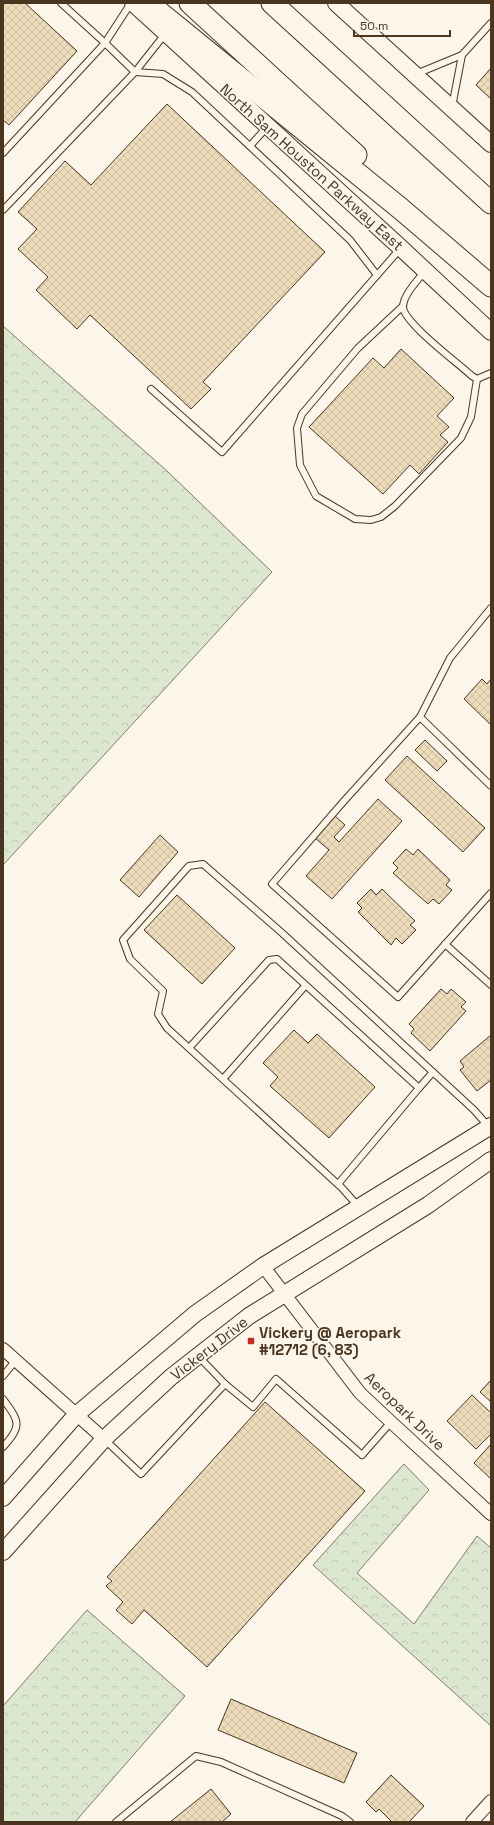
<svg xmlns="http://www.w3.org/2000/svg" width="494" height="1825" font-family="'Space Grotesk',sans-serif">
  <style>
    .forest { fill: url(#forest-crowns); stroke: #887966 }
    .building { fill: url(#building-cross-hatch); stroke: #4a3520 }
    .lines { fill: none; stroke-linecap: round; stroke-linejoin: round }
    .lane-casing { stroke: #4a3520; stroke-width: 8 }
    .street-casing { stroke: #4a3520; stroke-width: 14 }
    .secondary-casing { stroke: #4a3520; stroke-width: 18 }
    .highway-casing { stroke: #4a3520; stroke-width: 23 }
    .lane { stroke: #fbf6e9; stroke-width: 6 }
    .street { stroke: #fbf6e9; stroke-width: 12 }
    .secondary { stroke: #fbf6e9; stroke-width: 16 }
    .highway { stroke: #fbf6e9; stroke-width: 21 }
    .poi-dot { fill: #c62828; stroke: #fbf6e9; stroke-width: 1.5 }
    .labels { text-anchor: middle; dominant-baseline: central; stroke-width: 3; stroke-linejoin: round; paint-order: stroke }
    .street-label { font-size: 15px; fill: #4a3520; stroke: #fbf6e9 }
    .poi-label { font-size: 15px; font-weight: bold; fill: #4a3520; stroke: #fbf6e9; text-anchor: start }
  </style>
  <defs>
    <pattern id="forest-crowns" width="20" height="18" patternUnits="userSpaceOnUse"><rect width="20" height="18" fill="#dce7d0"/><path d="M2 6a3 3 0 1 1 6 0M12 15a3 3 0 1 1 6 0" fill="none" stroke="#bec7b2"/></pattern>
    <pattern id="building-cross-hatch" width="8" height="8" patternUnits="userSpaceOnUse"><rect width="8" height="8" fill="#ecdcbc"/><path d="M0 0l8 8M0 8l8-8" fill="none" stroke="#ccbda1"/></pattern>
  </defs>
  <rect width="100%" height="100%" fill="#fbf6e9"/>
  <!-- forest -->
  <g class="forest">
    <path d="M3,326l163,144 106,102 -269,293z"/>
    <path d="M404,1464l25,26 -72,83 57,51 63,-88 14,12v178l-178,-161z"/>
    <path d="M87,1610l98,86 -110,126h-72v-116z"/>
  </g>
  <!-- building -->
  <g class="building">
    <path d="M3,3h22l52,48 -68,74 -6,-5z"/>
    <path d="M491,68v31l-15,-14z"/>
    <path d="M167,104l158,148 -122,130 8,7 -20,20 -101,-94 -13,14 -41,-39 12,-13 -30,-28 19,-20 -19,-17 47,-51 26,24z"/>
    <path d="M401,349l53,49 -17,18 12,11 -9,8 8,7 -29,32 -9,-9 -27,29 -74,-67 64,-69 11,10z"/>
    <path d="M482,679l5,5 4,-5v46l-27,-26z"/>
    <path d="M425,740l22,21 -10,10 -22,-21z"/>
    <path d="M407,756l78,72 -22,24 -78,-72z"/>
    <path d="M378,799l24,22 -70,78 -26,-23 23,-26 -14,-12 20,-22 10,9 -11,12 5,5z"/>
    <path d="M160,835l18,17 -39,45 -19,-17z"/>
    <path d="M406,849l7,6 5,-6 32,31 -4,5 6,5 -13,14 -6,-5 -5,5 -35,-31 5,-5 -5,-5z"/>
    <path d="M371,889l5,6 6,-6 33,32 -5,4 6,5 -14,14 -6,-6 -5,7 -33,-33 4,-4 -5,-5z"/>
    <path d="M177,895l58,53 -33,36 -58,-54z"/>
    <path d="M441,989l6,5 4,-5 15,13 -5,5 5,4 -36,40 -19,-18 3,-4 -5,-5z"/>
    <path d="M294,1030l14,13 9,-9 58,53 -46,51 -59,-52 8,-9 -15,-14z"/>
    <path d="M491,1035v45l-14,11 -17,-21 4,-3 -4,-6z"/>
    <path d="M491,1380v22l-11,-10z"/>
    <path d="M472,1395l19,18v21l-15,15 -29,-28z"/>
    <path d="M265,1402l100,89 -158,176 -63,-57 -12,14 -16,-14 7,-8 -17,-16 6,-5 -5,-4z"/>
    <path d="M491,1444v35l-17,-16z"/>
    <path d="M231,1699l126,54 -13,30 -126,-53z"/>
    <path d="M391,1775l33,31 -15,16h-17l-13,-13 -3,3 -10,-10z"/>
    <path d="M211,1789l20,25 -9,8h-52z"/>
  </g>
  <g class="lines">
    <defs>
      <g id="lane">
        <path d="M131,3l-26,40 30,29 28,2 29,18 158,148 27,35"/>
        <path d="M462,55l29,-32"/>
        <path d="M416,74l46,-19 -10,52"/>
        <path d="M250,146l18,-20"/>
        <path d="M3,153l102,-110 -44,-40"/>
        <path d="M3,210l132,-138 30,-38"/>
        <path d="M425,271c-7,9 -22,24 -22,36 1,16 55,56 69,69l5,3 14,-6"/>
        <path d="M403,306l-45,42 -56,66 -5,14 3,37 16,31 39,23 16,1 10,-3 14,-11 66,-68 10,-21 6,-38"/>
        <path d="M151,389l71,63 178,-203"/>
        <path d="M420,717l30,-59 41,-50"/>
        <path d="M491,786l-71,-69 -76,84 -72,83 126,113 93,-104"/>
        <path d="M445,944l46,41"/>
        <path d="M189,1048l80,-88 8,-1 142,129 -81,96"/>
        <path d="M223,1079l82,-93"/>
        <path d="M419,1088l14,-16"/>
        <path d="M358,1206l-16,-18 -175,-160 -9,-14 5,-23 -33,-32 -7,-19 66,-74 14,-2 78,68 193,178 15,17"/>
        <path d="M3,1376l13,-16"/>
        <path d="M225,1384l28,23 23,-28 86,76 29,-33"/>
        <path d="M3,1399c16,22 20,26 0,48"/>
        <path d="M104,1439l37,35 84,-90 -26,-27"/>
        <path d="M116,1822l80,-66 25,6 121,54 8,6"/>
      </g>
      <g id="street">
        <path d="M263,1266l97,127 31,29 100,92"/>
        <path d="M3,1349l101,90"/>
        <path d="M472,1822l19,-21"/>
      </g>
      <g id="secondary">
        <path d="M133,3l268,245 90,84"/>
        <path d="M336,3l155,141"/>
        <path d="M3,1498l73,-83 119,-101 68,-48 228,-140"/>
        <path d="M3,1552l101,-113 67,-62 78,-61 179,-111 63,-45"/>
      </g>
      <g id="highway">
        <path d="M148,3l253,206 90,77"/>
        <path d="M190,3l166,152"/>
        <path d="M272,3l219,200"/>
      </g>
    </defs>
    <!-- lane casing -->
    <use href="#lane" class="lane-casing"/>
    <!-- street casing -->
    <use href="#street" class="street-casing"/>
    <!-- secondary casing -->
    <use href="#secondary" class="secondary-casing"/>
    <!-- highway casing -->
    <use href="#highway" class="highway-casing"/>
    <!-- lane -->
    <use href="#lane" class="lane"/>
    <!-- street -->
    <use href="#street" class="street"/>
    <!-- secondary -->
    <use href="#secondary" class="secondary"/>
    <!-- highway -->
    <use href="#highway" class="highway"/>
  </g>
  <!-- markers -->
  <rect class="poi-dot" x="247" y="1337" width="8" height="8" rx="2"/>
  <g class="labels">
    <!-- street labels -->
    <g class="street-label">
      <text transform="translate(312 167) rotate(42)">North Sam Houston Parkway East</text>
      <text transform="translate(209 1348) rotate(-38)">Vickery Drive</text>
      <text transform="translate(405 1411) rotate(44)">Aeropark Drive</text>
    </g>
    <!-- poi labels -->
    <g class="poi-label">
      <text x="259" y="1332">Vickery @ Aeropark<tspan x="259" dy="17">#12712 (6, 83)</tspan></text>
    </g>
  </g>
  <!-- border -->
  <rect width="494" height="1825" fill="none" stroke="#4a3520" stroke-width="8"/>
  <!-- scale -->
  <path d="M354 30v6h96v-6" fill="none" stroke="#4a3520" stroke-width="2"/>
  <text x="360" y="30" font-size="12" fill="#4a3520" stroke="#fbf6e9" stroke-width="3" paint-order="stroke">50 m</text>
</svg>
